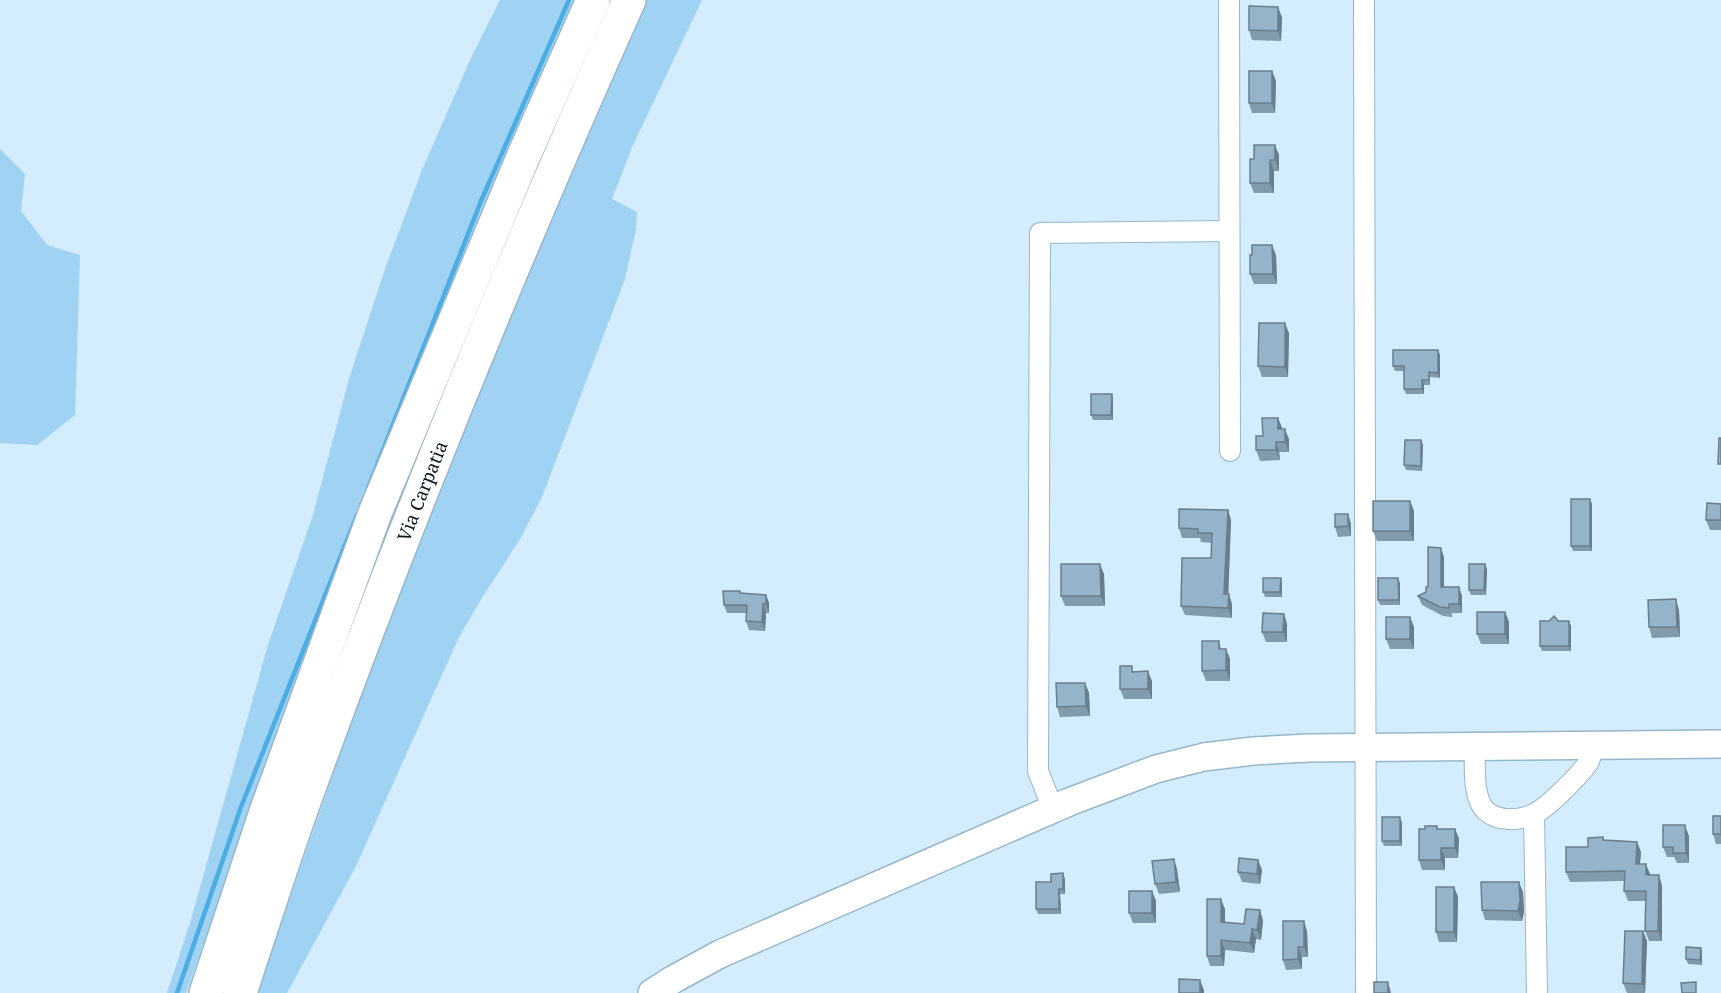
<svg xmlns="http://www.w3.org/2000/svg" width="1721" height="993" font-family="'Noto Serif',serif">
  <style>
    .green { fill: #9fd2f3 }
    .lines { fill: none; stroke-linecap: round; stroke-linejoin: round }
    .stream { stroke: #4cade5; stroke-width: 4.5 }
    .street-casing { stroke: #97b6ca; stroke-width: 22 }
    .secondary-casing { stroke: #97b6ca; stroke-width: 30 }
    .highway-casing { stroke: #97b6ca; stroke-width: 36 }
    .street { stroke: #fff; stroke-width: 20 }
    .secondary { stroke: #fff; stroke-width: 27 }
    .highway { stroke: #fff; stroke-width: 33 }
    .wall { fill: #819bad }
    .shaded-wall { fill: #697e8d }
    .building { fill: #96b4c9; stroke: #697e8d; stroke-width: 1.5 }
    .labels { text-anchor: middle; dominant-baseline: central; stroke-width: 6; stroke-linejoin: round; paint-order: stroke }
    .street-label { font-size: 18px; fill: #0c181f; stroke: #f1f7fc }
  </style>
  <rect width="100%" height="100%" fill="#d4edfe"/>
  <!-- green -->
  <g class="green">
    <path d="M500,0h75l-228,535 -161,458h-19l23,-70 78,-278 45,-130 36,-136 36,-110 37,-99 49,-112z"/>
    <path d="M647,0h55l-69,145 -21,54 25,13 -1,17 -11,50 -83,218 -22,42 -40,62 -21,36 -103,229 -69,127h-30l134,-386 226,-549z"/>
    <path d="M0,149l25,25 -4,37 26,34 33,10 -5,160 -38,30 -37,-2z"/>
  </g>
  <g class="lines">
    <!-- stream -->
    <g class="stream">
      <path d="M368,488l113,-287 88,-201"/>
      <path d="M177,993l64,-186 116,-292"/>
    </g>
    <defs>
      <g id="street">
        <path d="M1229,0l1,451"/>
        <path d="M1364,0l2,993"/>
        <path d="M1475,746c0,17 -3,50 10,64 12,12 35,11 49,4 13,-6 46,-39 54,-51 3,-5 4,-13 5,-18"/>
        <path d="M1053,809l-15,-38 2,-538 189,-2"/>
        <path d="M1534,814l3,179"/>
      </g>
      <path id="secondary" d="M652,993l22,-14 46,-25 349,-152 87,-33 48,-12 49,-6 56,-3 412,-4"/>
      <g id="highway">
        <path d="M206,993l60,-181 109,-299 149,-358 69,-155"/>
        <path id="s1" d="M240,993c20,-61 40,-123 61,-183 99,-274 209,-544 328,-810"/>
      </g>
    </defs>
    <!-- street casing -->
    <use href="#street" class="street-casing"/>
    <!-- secondary casing -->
    <use href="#secondary" class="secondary-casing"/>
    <!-- highway casing -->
    <use href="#highway" class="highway-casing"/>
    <!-- street -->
    <use href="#street" class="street"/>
    <!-- secondary -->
    <use href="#secondary" class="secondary"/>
    <!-- highway -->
    <use href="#highway" class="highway"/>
  </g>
  <!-- wall -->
  <g class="wall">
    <path d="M1282,17l-1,24 -29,-1 -3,-10z"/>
    <path d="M1272,71l4,10 -1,32h-23l-3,-10z"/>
    <path d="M1279,155v16h-5v22h-20l-4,-10 4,-24z"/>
    <path d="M1276,255l1,29h-23l-4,-10z"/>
    <path d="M1289,333l-1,44h-26l-4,-11z"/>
    <path d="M1438,350l2,5v23l-10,-1v8h-6v9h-18l-2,-5v-18h-9l-2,-5z"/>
    <path d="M1113,399v21h-20l-2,-5z"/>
    <path d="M1278,418l4,11 7,10v13h-10l1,8 -20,1 -4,-11 7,-14z"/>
    <path d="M1421,440l2,5 -1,26 -16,-1 -2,-5z"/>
    <path d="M1410,501l4,10v30h-37l-4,-10z"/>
    <path d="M1592,504v47h-19l-2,-5z"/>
    <path d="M1721,504v26h-11l-4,-10z"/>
    <path d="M1228,510l3,10 -3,74 4,10v14l-47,-3 -4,-9 30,-48 1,-15 -11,-1 -1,-4h-18l-3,-10z"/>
    <path d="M1348,514l3,10v12l-13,1 -3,-10z"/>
    <path d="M1444,557v30h15l3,9v17h-10v4l-9,-1 -21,-11 -4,-9 8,-4z"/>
    <path d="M1485,564l2,5 -1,26h-15l-2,-5z"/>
    <path d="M1104,574l1,32h-40l-4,-10z"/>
    <path d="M1282,583v14h-17l-2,-5z"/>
    <path d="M1400,583v22h-20l-2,-5z"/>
    <path d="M740,591l1,2 25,2 3,8v10h-3l-1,18 -16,-1 -3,-9 1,-8h-20l-3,-8z"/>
    <path d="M1679,610l1,27 -28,1 -3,-11z"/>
    <path d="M1505,612l4,10v22h-28l-4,-10z"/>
    <path d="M1284,614l3,10v18h-21l-4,-10z"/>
    <path d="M1410,617l4,10v22h-24l-4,-10z"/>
    <path d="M1558,621h11l2,5v25h-29l-2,-5z"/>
    <path d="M1219,641l2,8h5l4,10v22h-24l-4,-10z"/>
    <path d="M1152,681v18h-28l-4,-10z"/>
    <path d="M1085,683l4,10 1,23 -30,1 -3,-10z"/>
    <path d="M1721,816v28h-5l-3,-10z"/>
    <path d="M1402,823v23h-18l-2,-5z"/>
    <path d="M1438,829h17l4,10 -1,19h-13v12h-23l-3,-10z"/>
    <path d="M1689,836v27h-12l-3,-6h-7l-4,-10z"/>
    <path d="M1603,837l1,3 33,2 4,10 -1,12 10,11 12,10v56h-13l-4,-10 1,-30h-18l-4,-10v-10l-54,1 -4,-10 22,-25z"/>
    <path d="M1258,860l4,10 -2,14 -18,-2 -4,-10z"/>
    <path d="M1177,869l3,23 -21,2 -4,-10z"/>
    <path d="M1065,879v15h-5l1,20h-23l-2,-5 15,-27z"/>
    <path d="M1454,887l4,10 -1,45h-18l-3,-10z"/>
    <path d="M1152,891l4,10v22h-23l-4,-10z"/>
    <path d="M1523,892l1,20 -2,9 -37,-1 -3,-10z"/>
    <path d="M1225,909v13l19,2 16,-14 3,11 -2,19 -5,-1 -2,14 -29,-3 -1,16h-14l-3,-10z"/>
    <path d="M1307,931l1,26h-6v12l-16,1 -3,-10z"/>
    <path d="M1643,931l4,10 -2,52h-18l-4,-10z"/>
    <path d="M1701,948l1,5v12l-14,-1 -2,-5z"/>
  </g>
  <!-- shaded-wall -->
  <g class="shaded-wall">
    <path d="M1278,7l4,10 -1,24 -3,-10z"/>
    <path d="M1272,71l4,10 -1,32 -3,-10z"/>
    <path d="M1275,145l4,10v16l-4,-11z"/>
    <path d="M1270,160l4,11v22l-4,-10z"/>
    <path d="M1272,245l4,10 1,29 -4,-10z"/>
    <path d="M1285,323l4,10 -1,44 -3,-10z"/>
    <path d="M1438,350l2,5v23l-2,-5z"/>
    <path d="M1429,372l1,5v8l-1,-5z"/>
    <path d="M1422,380l2,5v9l-2,-5z"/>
    <path d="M1112,394l1,5v21l-2,-5z"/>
    <path d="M1278,418l4,10v11l-4,-10z"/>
    <path d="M1285,429l4,10v13l-4,-10z"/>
    <path d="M1421,440l2,5 -1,26 -1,-5z"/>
    <path d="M1276,442l3,10 1,8 -4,-10z"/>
    <path d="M1590,499l2,5v47l-2,-5z"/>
    <path d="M1410,501l4,10v30l-4,-10z"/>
    <path d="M1228,510l3,10 -3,83 -4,-9z"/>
    <path d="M1348,514l3,10v12l-3,-10z"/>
    <path d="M1441,548l3,9v39l-3,-9z"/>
    <path d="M1100,564l4,10 1,32 -4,-10z"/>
    <path d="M1485,564l2,5 -1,26 -2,-5z"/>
    <path d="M1281,578l1,5v14l-2,-5z"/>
    <path d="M1398,578l2,5v22l-1,-5z"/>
    <path d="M1459,587l3,9v17l-3,-9z"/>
    <path d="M1229,594l3,10v14l-4,-10z"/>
    <path d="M766,595l3,8v10l-3,-9z"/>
    <path d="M1676,599l3,11 1,27 -3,-10z"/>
    <path d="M763,604l3,9 -1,18 -3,-9z"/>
    <path d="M1505,612l4,10v22l-4,-10z"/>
    <path d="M1284,614l3,10v18l-4,-10z"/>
    <path d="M1410,617l4,10v22l-4,-10z"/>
    <path d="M1569,621l2,5v25l-2,-5z"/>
    <path d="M1226,649l4,10v22l-4,-11z"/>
    <path d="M1148,671l4,10v18l-4,-10z"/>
    <path d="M1085,683l4,10 1,23 -4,-10z"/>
    <path d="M1400,817l2,6v23l-2,-5z"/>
    <path d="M1685,825l4,11v27l-3,-10z"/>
    <path d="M1455,829l4,10 -1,19 -3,-10z"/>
    <path d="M1637,842l4,10 -2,22 -3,-10z"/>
    <path d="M1441,848l4,10v12l-4,-10z"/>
    <path d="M1174,859l3,10 3,23 -4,-10z"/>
    <path d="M1258,860l4,10 -2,14 -3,-10z"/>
    <path d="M1646,864l4,10v11l-4,-10z"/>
    <path d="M1063,873l2,6v15l-2,-5z"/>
    <path d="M1659,875l3,10v56l-4,-10z"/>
    <path d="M1519,882l4,10 1,20 -2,9 -4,-10z"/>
    <path d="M1454,887l4,10 -1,45 -3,-10z"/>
    <path d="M1059,889l1,5 1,20 -2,-5z"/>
    <path d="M1152,891l4,10v22l-4,-10z"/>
    <path d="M1221,899l4,10v23l-4,-10z"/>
    <path d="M1260,910l3,11 -2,19 -4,-10z"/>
    <path d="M1304,921l3,10 1,26 -4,-10z"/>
    <path d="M1252,929l4,10 -2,14 -4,-10z"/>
    <path d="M1643,931l4,10 -2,52 -3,-9z"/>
    <path d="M1221,940l4,10 -1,16 -3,-10z"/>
    <path d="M1298,947l4,10v12l-4,-10z"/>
    <path d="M1701,948l1,5v12l-2,-5z"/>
    <path d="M1200,980l4,10v3h-4z"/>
    <path d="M1388,982l3,11h-3z"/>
  </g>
  <!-- building -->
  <g class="building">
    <path d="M1249,6l29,1v24l-29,-1z"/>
    <rect x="1249" y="71" width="23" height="32"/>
    <path d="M1254,145h21v15h-5v23h-20v-24h4z"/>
    <path d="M1252,245h20l1,29h-23v-19h2z"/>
    <path d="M1259,323h26v44l-27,-1z"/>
    <path d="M1393,350h45v23l-9,-1v8h-7v9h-18v-23h-11z"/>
    <path d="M1091,394h21l-1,21h-20z"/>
    <path d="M1262,418h16v11h7v13h-9v8h-20v-14h7z"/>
    <path d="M1719,438h2v26h-3z"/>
    <path d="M1405,440h16v26l-17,-1z"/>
    <rect x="1571" y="499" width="19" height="47"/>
    <rect x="1373" y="501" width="37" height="30"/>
    <path d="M1707,503l14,1v16h-15z"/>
    <path d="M1179,509l49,1 -4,84h5l-1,14 -47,-2 1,-48h29l1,-25h-14v-4l-19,-1z"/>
    <path d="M1335,514h13v12l-13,1z"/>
    <path d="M1428,547l13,1v39h18v17h-10v4l-9,-1 -22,-11 8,-4v-5h2z"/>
    <path d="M1061,564h39l1,32h-40z"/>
    <path d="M1469,564h16l-1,26h-15z"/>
    <path d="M1263,578h18l-1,14h-17z"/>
    <path d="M1378,578h20l1,22h-21z"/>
    <path d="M723,591h17v2l26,2v9h-3l-1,18 -16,-1 1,-16h-23z"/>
    <path d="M1676,599l1,28h-28l-1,-27z"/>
    <rect x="1477" y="612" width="28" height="22"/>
    <path d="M1263,613l21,1 -1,18h-21z"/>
    <path d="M1554,616l4,5h11v25h-29v-25h9z"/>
    <rect x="1386" y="617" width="24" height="22"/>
    <path d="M1202,641h17v8h7v21l-24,1z"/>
    <path d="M1120,666h12v6l16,-1v18h-28z"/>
    <path d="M1056,683h29l1,23 -29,1z"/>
    <rect x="1713" y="816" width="8" height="18"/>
    <rect x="1382" y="817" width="18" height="24"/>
    <path d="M1663,825h22l1,28h-13v-6h-10z"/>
    <path d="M1425,826h12v3h18v19h-14v12h-22v-31h6z"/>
    <path d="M1603,837v3l34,2 -1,22h10v11h13l-1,56h-13l1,-40h-22l1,-20 -59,1v-25h22v-9z"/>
    <path d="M1239,858l19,2 -1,14 -19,-2z"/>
    <path d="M1174,859l2,23 -21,2 -3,-23z"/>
    <path d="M1063,873v16h-4v20h-23v-27h15v-8z"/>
    <path d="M1481,882h38l1,19 -2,10 -36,-1z"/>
    <rect x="1436" y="887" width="18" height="45"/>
    <rect x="1129" y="891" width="23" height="22"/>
    <path d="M1207,899h14v23l23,2 2,-15 14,1 -3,20 -5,-1 -2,14 -29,-3v16h-14z"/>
    <path d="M1283,921h21v26h-6v12l-15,1z"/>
    <path d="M1625,931h18l-1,53 -19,-1z"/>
    <path d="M1686,947l15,1 -1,12 -14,-1z"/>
    <path d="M1179,979l21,1v13h-21z"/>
    <rect x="1374" y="982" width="14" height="11"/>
    <path d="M1696,982v11h-14l-1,-10z"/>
  </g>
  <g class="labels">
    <!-- street labels -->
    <g class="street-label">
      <text stroke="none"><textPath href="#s1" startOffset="534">Via Carpatia</textPath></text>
    </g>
  </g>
</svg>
